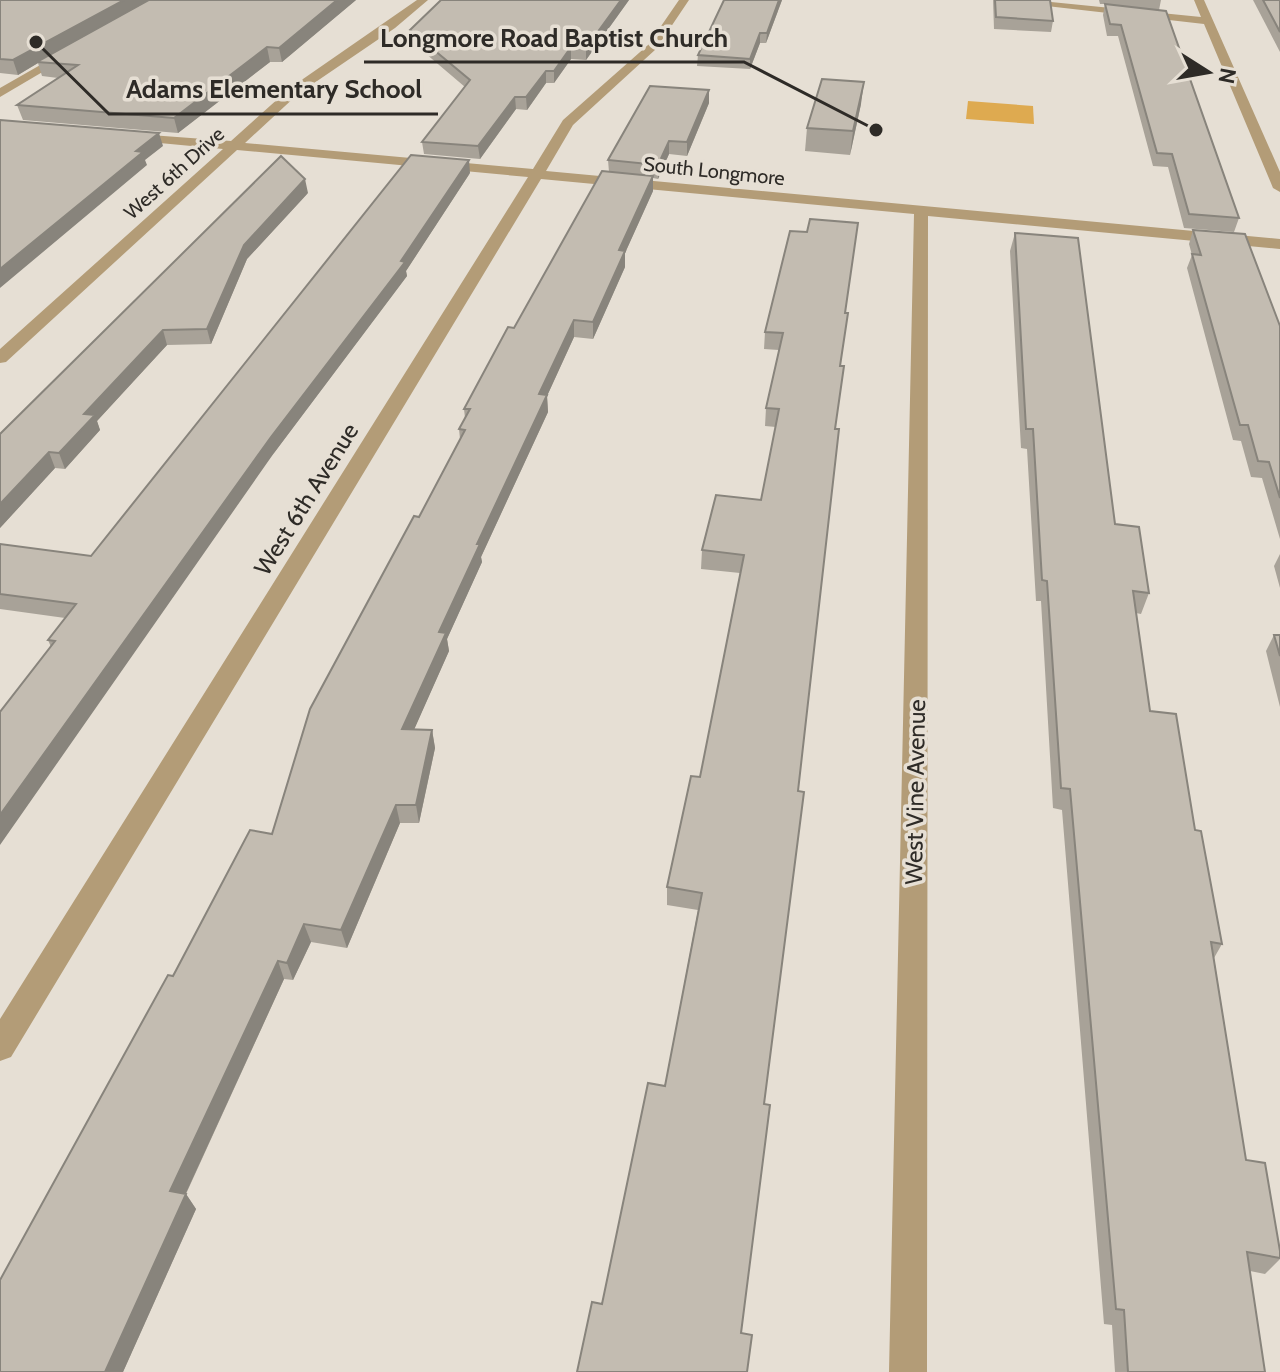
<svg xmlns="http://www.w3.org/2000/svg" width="1280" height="1372" font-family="Cabin,sans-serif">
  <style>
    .green { fill: #deaa50 }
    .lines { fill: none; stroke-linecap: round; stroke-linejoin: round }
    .minor { fill: #b39c77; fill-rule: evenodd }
    .wall { fill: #a8a298 }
    .shaded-wall { fill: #88847c }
    .building { fill: #c3bcb1; stroke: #88847c; stroke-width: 2 }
    .labels { text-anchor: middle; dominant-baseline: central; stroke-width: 7; stroke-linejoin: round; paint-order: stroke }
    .far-street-label { font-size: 20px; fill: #2e2b27; stroke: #e6dfd4 }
    .street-label { font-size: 24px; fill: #2e2b27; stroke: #e6dfd4 }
    .leader { fill: none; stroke: #2e2b27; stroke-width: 3 }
    .callout-dot { fill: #2e2b27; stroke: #e6dfd4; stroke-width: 3 }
    .callout-label { font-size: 26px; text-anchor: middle; font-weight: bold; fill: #2e2b27; stroke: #e6dfd4; stroke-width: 7; stroke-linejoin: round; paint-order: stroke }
  </style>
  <rect width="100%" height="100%" fill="#e6dfd4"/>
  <!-- green -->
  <path class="green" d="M968,101l65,5 1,18 -68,-5z"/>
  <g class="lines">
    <!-- minor -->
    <g class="minor">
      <path d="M417,0h11l-33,28 -97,66 -53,49 288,26 30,-49 85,-75 31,-45h10l-33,49 -83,76 -27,46 734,68v10l-352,-33 -1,1156h-38l25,-1158 -373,-35 -530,878 -11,4v-42l528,-842 -291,-27 -231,212 -6,1v-14l223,-200 -95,-9 -5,-1v-6l108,8 59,-53z"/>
      <path d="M995,0h36l170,17 -7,-17h10l76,172v20l-7,-4 -69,-164z"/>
      <path d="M63,52l10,2 -73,43v-9z"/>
    </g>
  </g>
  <!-- wall -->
  <g class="wall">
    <path d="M0,0h356l-74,62h-12l-92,71 -155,-13 -6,-15 41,-27 -16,-2 -4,-13 -20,12 -18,-2z"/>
    <path d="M629,0l-43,60 -15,-1 -17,24h-8l-19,27 -11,-1 -36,50 -56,-5 -2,-12 43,-55 -53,-45 -2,-12z"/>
    <path d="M724,0h58l-16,43h-6l-10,26 -53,-3 1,-11z"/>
    <path d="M993,0h57l3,21 -2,11 -57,-3z"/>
    <path d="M1099,0h62l-2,10 80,208 -5,14 -50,-4 -16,-61 -15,-1 -35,-130h-11l-4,-21 2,-11h-5z"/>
    <path d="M1253,0h27v52z"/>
    <path d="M709,90v13l-22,53 -18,-2 -11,25 -5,-1v13l-28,62v14l-32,72 -19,-2 -27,59 1,16 -67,145 1,5 -35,77 2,12 -35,78 18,1 3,18 -16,75h-19l-53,125 -36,-6 -18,38 -9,-1 -98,215 10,15 -73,163h-123l173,-396 99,-142 147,-317 41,-78 -1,-10 6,-11 -1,-9 145,-237 -1,-12z"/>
    <path d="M861,104l-11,51 -45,-4 2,-23z"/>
    <path d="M470,173l-64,98 1,5 -133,177 -223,194 -3,-7 17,-22 -65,-9v-65l91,12z"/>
    <path d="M308,193l-61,66 -36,85 -44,1 -70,76 3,9 -35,39 -10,-1 -55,60v-94z"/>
    <path d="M1193,230l87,96v213l-18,-61 -11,-1 -10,-36 -8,-1 -46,-172 5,-13 -3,-11z"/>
    <path d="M1015,233l100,291 34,69 -8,21 -5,-1 14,98 45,119 27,114 -8,14 32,202 34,91v8l-15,15 -15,-3 15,101h-150l-3,-47 -8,-1 -42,-514 -9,-2 -12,-207h-5l-9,-152 -6,-1 -11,-197z"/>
    <path d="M845,313l-10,116 -37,362 -196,513 63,-218 33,-176 -31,-5v-18l33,-110 40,-204 -39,-4 1,-19 59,-50 15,-73 -11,-1 1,-18 13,-58 -15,-1 1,-17z"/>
    <path d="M1280,554v34l-6,-22z"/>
    <path d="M1274,635h6v72l-14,-56z"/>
  </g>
  <!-- shaded-wall -->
  <g class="shaded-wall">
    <path d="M124,0h28l-115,62 1,1 -20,12 -5,-15z"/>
    <path d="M337,0h19l-74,62 -3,-14z"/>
    <path d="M621,0h8l-43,60v-12z"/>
    <path d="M779,0h3l-16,43 1,-10z"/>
    <path d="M760,33v10l-10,26v-10z"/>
    <path d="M267,47l3,15 -92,71 -4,-15z"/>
    <path d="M571,47v12l-17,24v-12z"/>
    <path d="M546,71v12l-19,27 -1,-13z"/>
    <path d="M864,82l-3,22 -11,51 3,-24z"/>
    <path d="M709,90v13l-22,53v-14z"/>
    <path d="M515,97l1,12 -36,50 -2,-13z"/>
    <path d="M159,133l4,13 -18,14 2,5 -147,123v-19l136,-118z"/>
    <path d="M669,141v13l-11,25v-14z"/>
    <path d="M469,160l1,13 -64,98 1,5 -133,177 -274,392v-30l271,-378 130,-176z"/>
    <path d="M653,176v15l-28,62v14l-32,72v-17l26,-72z"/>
    <path d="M305,179l3,14 -61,66 -36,85 -4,-15 37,-84z"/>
    <path d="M574,320v17l-27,59 1,16 -67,145 1,5 -35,77 2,12 -43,97 -4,-19 37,-97 100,-238z"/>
    <path d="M163,330l4,15 -70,76 3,9 -35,39 -6,-16 25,-39z"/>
    <path d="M49,452l6,16 -55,60v-24z"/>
    <path d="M432,730l3,18 -16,75 -3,-18z"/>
    <path d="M396,805l4,18 -53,125 -6,-18z"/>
    <path d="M304,924l7,18 -18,38 -6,-17z"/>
    <path d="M278,961l6,18 -104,227 -10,-15z"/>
    <path d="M186,1194l10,15 -73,163h-18z"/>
  </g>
  <!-- building -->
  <g class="building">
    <path d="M0,0h124l-111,60 -13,-1z"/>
    <path d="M149,0h188l-58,48 -12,-1 -93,71 -157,-13 61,-40 -41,-3z"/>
    <path d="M441,0h180l-35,48 -15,-1 -17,24h-8l-20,26h-11l-37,49 -56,-4 48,-62 -60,-50z"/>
    <path d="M724,0h55l-12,33h-7l-10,26 -52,-4z"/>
    <path d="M995,0h55l3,21 -57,-4z"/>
    <path d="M1263,0h17v32z"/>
    <path d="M1105,4l61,7 73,207 -50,-4 -17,-60 -15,-1 -36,-128 -11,-1z"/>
    <path d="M822,79l42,3 -11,49 -46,-3z"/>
    <path d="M650,86l59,4 -22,52 -18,-1 -11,24 -50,-5z"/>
    <path d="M0,120l159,13 -23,18 7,1 -143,117z"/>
    <path d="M411,155l58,5 -68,101 4,1 -134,175 -271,378v-103l55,-71 -7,-1 28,-36 -76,-10v-50l91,12z"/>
    <path d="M281,156l24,23 -61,66 -37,84 -44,1 -79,84 11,1 -36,38 -10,-1 -49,52v-70z"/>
    <path d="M602,171l51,5 -34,74 6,1 -32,71 -19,-2 -35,74 8,1 -70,149h3l-41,88 7,1 -44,96 30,1 -16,75h-20l-55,125 -37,-6 -17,39 -9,-2 -108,230 16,3 -81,178h-105v-92l168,-305 5,1 77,-146 22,4 38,-125 104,-193 5,1 46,-87 -6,-1 11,-20h-6l44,-82 6,1z"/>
    <path d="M810,219l48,4 -13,90h3l-8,53h4l-9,63h4l-41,362 6,1 -40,312 6,1 -29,228 11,2 -5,37h-170l15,-70 10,2 46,-221 17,3 37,-193 -35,-6 24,-111 9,1 44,-222 -42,-5 14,-55 45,5 18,-91 -13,-1 17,-75 -18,-1 25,-101 17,1z"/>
    <path d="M1193,230l52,4 35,92v172l-11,-36 -11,-1 -10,-36h-8l-48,-171 9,1z"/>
    <path d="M1015,233l63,5 37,286 24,3 10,66 -16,-2 17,120 26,3 19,116 6,1 21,113 -11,-2 35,218 19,3 15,88v7l-33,-6 18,120h-137l-4,-62 -8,-1 -46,-520 -9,-1 -14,-207 -5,-1 -9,-151h-7z"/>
    <path d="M1274,635h6v21z"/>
  </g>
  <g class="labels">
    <!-- far-street labels -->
    <g class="far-street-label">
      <text transform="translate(714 171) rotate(6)">South Longmore</text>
      <text transform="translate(174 173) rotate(-42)">West 6th Drive</text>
    </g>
    <!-- street labels -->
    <g class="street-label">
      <text transform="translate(306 499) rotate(-58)">West 6th Avenue</text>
      <text transform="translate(915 792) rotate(-89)">West Vine Avenue</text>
    </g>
  </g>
  <!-- callouts -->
  <path class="leader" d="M876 130L744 62H364M36 42L109 114H438"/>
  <g class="callout-dot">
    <circle cx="876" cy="130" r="8"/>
    <circle cx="36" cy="42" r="8"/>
  </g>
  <g class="callout-label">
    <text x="554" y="47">Longmore Road Baptist Church</text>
    <text x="274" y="98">Adams Elementary School</text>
  </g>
  <!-- north arrow -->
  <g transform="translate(1208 72) rotate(101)" stroke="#e6dfd4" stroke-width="6" paint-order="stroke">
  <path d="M0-6L14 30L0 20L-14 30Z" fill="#2e2b27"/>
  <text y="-12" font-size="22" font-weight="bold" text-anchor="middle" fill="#2e2b27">N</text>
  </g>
</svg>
